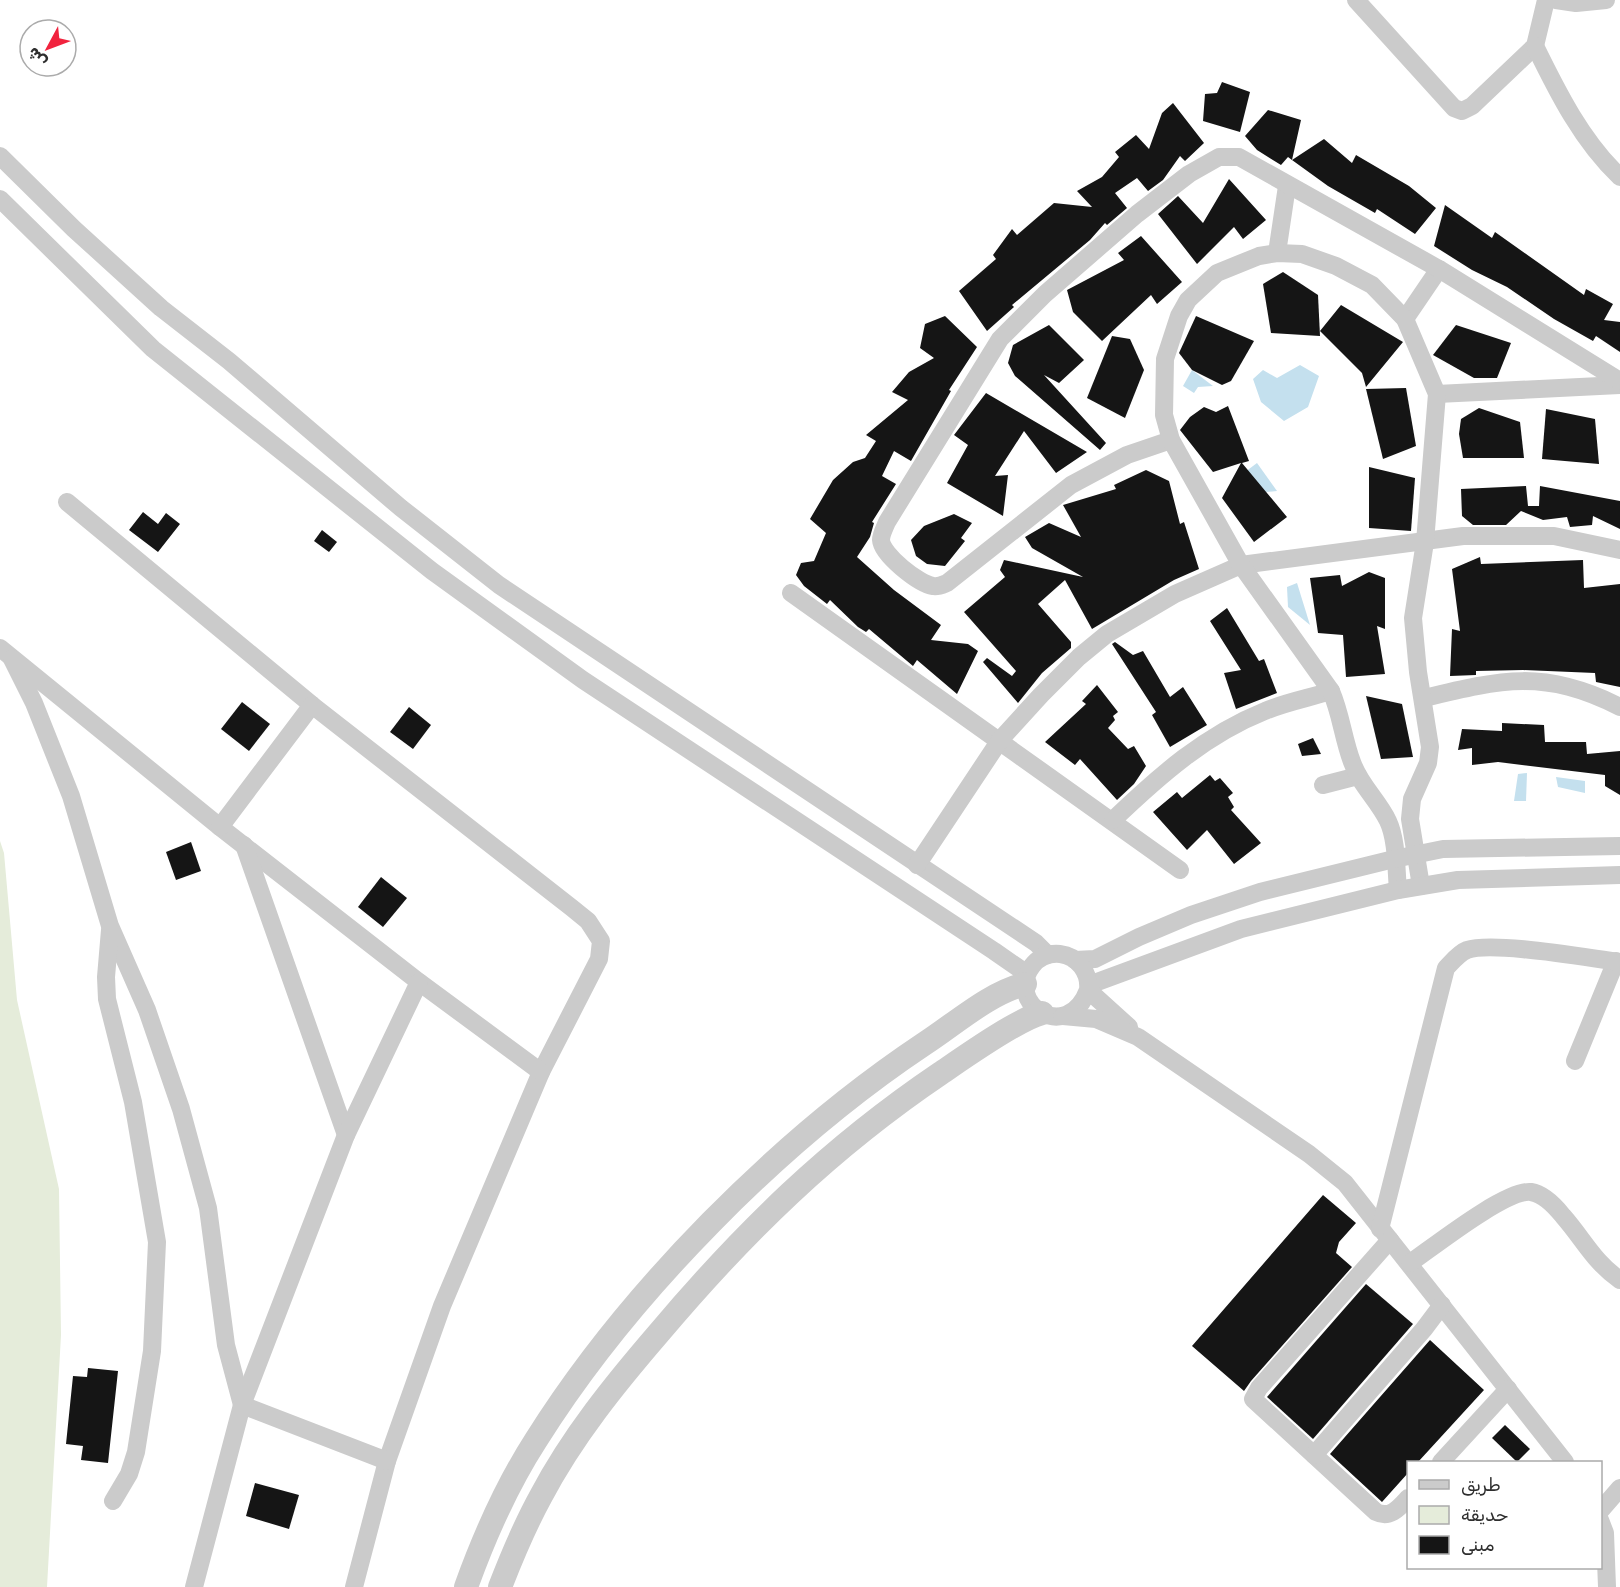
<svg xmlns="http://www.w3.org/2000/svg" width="1620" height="1587" font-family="Rubik,'Noto Sans Arabic',sans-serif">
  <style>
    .green { fill: #e5ecda }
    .water { fill: #c4e0ee }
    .building { fill: #151515 }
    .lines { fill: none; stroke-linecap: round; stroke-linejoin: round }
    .minor { stroke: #cbcbcb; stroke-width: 18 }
    .tertiary { stroke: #cbcbcb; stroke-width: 24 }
  </style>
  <rect width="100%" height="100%" fill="#fff"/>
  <!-- green -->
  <path class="green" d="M0,841l4,12 13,147 42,189 2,146 -14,252h-47z"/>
  <!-- water -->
  <g class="water">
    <path d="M1300,365l19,11 -11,31 -24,14 -23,-19 -8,-23 10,-9 14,8z"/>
    <path d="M1192,370l21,16 -15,1 -4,6 -11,-7z"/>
    <path d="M1257,463l20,28 -11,1 -21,-20z"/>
    <path d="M1297,583l13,42 -22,-18 -1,-20z"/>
    <path d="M1527,773l-1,28h-12l4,-27z"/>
    <path d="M1556,777l29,4v12l-27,-6z"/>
  </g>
  <!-- building -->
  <g class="building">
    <path d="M1222,82l28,10 -10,40 -37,-11 2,-27 12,-1z"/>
    <path d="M1173,103l31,40 -19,18 -5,-5 -17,24 -15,11 -11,-13 -22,15 12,15 -20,17 -2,-2 -15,17 -78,65 2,2 -27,24 -28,-40 37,-32 -3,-4 19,-26 5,6 37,-32 38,4 -15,-16 25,-14 17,-20 -4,-5 21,-17 13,14 13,-36z"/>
    <path d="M1268,110l33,10 -9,40 -4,-3 -7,8 -24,-15 -12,-14z"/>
    <path d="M1324,139l28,24 4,-8 53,31 27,22 -21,26 -38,-25 -2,4 -47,-27 -36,-26z"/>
    <path d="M1229,179l37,41 -23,19 -9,-12 -37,37 -39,-50 20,-18 25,27z"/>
    <path d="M1445,205l47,33 3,-6 89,63 2,-6 27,15 -9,16 16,2v30l-24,-16 -3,5 -39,-22 -47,-32 -35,-17 -38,-24z"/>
    <path d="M1141,236l41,46 -25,22 -6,-9 -49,46 -29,-29 -6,-22 57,-30 -6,-7z"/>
    <path d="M1283,272l35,23 2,41 -49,-3 -8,-49z"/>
    <path d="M1341,305l62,37 -37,45 -4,-14 -42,-42z"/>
    <path d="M945,316l32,31 -28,43 2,1 -40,70 -17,-10 -12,25 14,8 -24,38 2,1 -4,14 -13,20 37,33 47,35 -10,15 37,4 10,7 -21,43 -40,-34 -4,6 -44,-37 -3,3 -8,-5 -28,-27 -3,4 -23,-18 -8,-11 5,-12 13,-2 12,-28 -16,-14 23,-39 20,-18 12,-4 11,-17 -10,-6 42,-35 -16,-8 17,-20 25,-14 -14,-10 5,-24z"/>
    <path d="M1196,316l58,25 -23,40 -9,4 -30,-15 -13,-17z"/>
    <path d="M1049,325l35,35 -25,23 -15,-8 62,68 -6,7 -85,-74 -7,-13 5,-18z"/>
    <path d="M1456,325l55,18 -14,35h-23l-41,-23z"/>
    <path d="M1112,336l18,3 14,31 -19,48 -38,-20z"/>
    <path d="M1406,388l10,58 -33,13 -17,-70z"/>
    <path d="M986,393l101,59 -31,21 -32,-42 -29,45 13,-1 -5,41 -56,-33 21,-38 -14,-10z"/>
    <path d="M1228,406l21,55 -7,2 45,54 -33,25 -32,-44 19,-35 -28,9 -33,-42 10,-13 14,-10 12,5z"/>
    <path d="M1479,408l41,14 4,36h-61l-4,-24 2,-15z"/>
    <path d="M1546,409l49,10 4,45 -57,-5z"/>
    <path d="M1369,467l46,11 -4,53 -42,-3z"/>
    <path d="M1146,470l23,11 11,43 4,-2 15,47 -25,11 -82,49 -27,-49 -27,24 33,38v6l-29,25 -24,30 -35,-41 4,-4 25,18 4,-5 -52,-59 41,-35 -5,-7 4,-10 79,17 -51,-29 -7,-11 24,-14 32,14 -18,-32 53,-16 -2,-4z"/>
    <path d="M1526,486l2,20h11l1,-20 80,15v28l-27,-13 -1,9 -22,2 -3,-10 -24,3 -22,-9 -15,14h-33l-11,-9 -1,-27z"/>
    <path d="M143,512l15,12 8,-11 14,11 -22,28 -29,-22z"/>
    <path d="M954,514l18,9 -11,15 4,3 -20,25 -18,-2 -11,-8 -5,-16 13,-14z"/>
    <path d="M322,530l15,12 -8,10 -15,-11z"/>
    <path d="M1480,557l1,7 102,-4 1,28 36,-4v103l-24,-5 -1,-9 -72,-3 -47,1v4l-26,1 2,-47 8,2 -8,-62z"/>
    <path d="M1369,572l16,6v51l-8,-3 8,48 -39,3 -3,-42 -25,-2 -8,-55 30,-3 2,11z"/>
    <path d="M1227,608l32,53 5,-2 13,34 -41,16 -12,-36 17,-3 -31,-49z"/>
    <path d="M1115,642l18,13 10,-4 27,46 13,-10 24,38 -37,22 -18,-32 4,-3 -44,-68z"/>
    <path d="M1097,685l21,27 -5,4 2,4 -7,8 20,21 6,-3 12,20 -12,18 -17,16 -37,-41 -5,6 -30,-23 41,-38 -4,-3z"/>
    <path d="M1366,696l36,8 11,53 -32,2z"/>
    <path d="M242,702l28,22 -21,27 -28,-22z"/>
    <path d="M409,707l22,18 -18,24 -23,-17z"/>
    <path d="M1502,723l42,2 1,17h41l1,12 33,-3v44l-15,-9v-11l-107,-13 -26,3v-17l-14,2 4,-21 40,2z"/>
    <path d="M1313,738l8,16 -19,2 -4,-12z"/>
    <path d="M1210,775l5,6 5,-3 13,15 -5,4 6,10 -3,3 30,33 -27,21 -27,-34 -20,20 -34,-38 24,-20 5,6z"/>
    <path d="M191,842l10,29 -25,9 -10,-28z"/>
    <path d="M381,877l26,21 -24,29 -25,-20z"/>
    <path d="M1323,1195l33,28 -17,19 -3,11 16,14 -101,114 -7,10 -52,-45z"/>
    <path d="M1366,1284l47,40 -100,115 -46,-42z"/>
    <path d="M1430,1340l54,50 -66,72h-10v11l-26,29 -52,-48z"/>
    <path d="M88,1368l30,3 -10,92 -27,-3 2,-14 -17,-2 7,-68 14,1z"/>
    <path d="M1505,1425l25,24 -13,13 -25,-24z"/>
    <path d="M255,1483l44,12 -10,34 -43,-13z"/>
  </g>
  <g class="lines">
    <!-- minor -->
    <g class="minor">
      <path d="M1356,0l98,108 8,3 10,-5 63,-60 11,-46"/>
      <path d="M1556,0l20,3 30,-3"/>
      <path d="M1535,46c23,47 47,95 85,131"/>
      <path d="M0,156l74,73 87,79 68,53 172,147 98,77 537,358 12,12"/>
      <path d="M0,199l153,150 279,222 151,109 411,271 26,18 6,8"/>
      <path d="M1277,253l10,-67"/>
      <path d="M1405,319l34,-50"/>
      <path d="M1437,394l183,-9"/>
      <path d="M1171,440l-44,15 -56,30 -124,98c-5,2 -9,4 -14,3 -14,-2 -51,-31 -52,-46 0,-6 4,-13 6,-18l113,-183 45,-45 92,-80 52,-40 30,-17h20l200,112 181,112"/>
      <path d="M67,502l245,203 260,203 16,13 13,20 -2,18 -58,113 -99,234 -55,155 -33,126"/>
      <path d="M791,593l389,277"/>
      <path d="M0,648l220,179 199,155 122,90"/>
      <path d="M12,659l22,44 37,93 39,130 37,84 34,99 27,99 18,137 16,60 145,56"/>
      <path d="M1424,698c78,-19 121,-29 196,9"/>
      <path d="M1323,785l35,-9"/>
      <path d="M1113,820c46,-44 92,-85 152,-109 21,-9 44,-13 66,-20"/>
      <path d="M220,827l92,-122"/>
      <path d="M244,845l102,290"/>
      <path d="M917,865l83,-125 41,-45 38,-38 28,-23 68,-40 66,-29 222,-29h91l66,14"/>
      <path d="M1398,890c-2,-21 -1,-50 -10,-69 -10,-21 -28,-36 -36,-59 -9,-24 -11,-48 -21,-71l-90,-126 -70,-125 -7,-25 1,-56 14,-43 9,-16 29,-27 42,-17 18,-3 25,1 34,12 36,19 33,34 32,75 -12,148 -12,76 5,54 12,75 -2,16 -16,36 -2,20 11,67"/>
      <path d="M110,930l-4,47 1,22 26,103 24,140 -5,109 -16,101 -7,22 -16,27"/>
      <path d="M1075,960l20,-1 44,-22 52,-22 69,-23 134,-33 49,-10 177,-3"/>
      <path d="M1089,985l152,-56 157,-39 60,-10 162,-5"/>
      <path d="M1088,990c-21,55 -84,13 -56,-24 7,-9 17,-13 28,-12 18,2 30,19 28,36l41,37"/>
      <path d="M1063,1016l33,3 42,18 171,117 36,29 220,279"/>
      <path d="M1575,1061l41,-100"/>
      <path d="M1380,1229l66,-261c6,-6 13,-15 21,-18 26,-9 121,8 153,12"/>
      <path d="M1390,1240l-131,148 -6,11 123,113c14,7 23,-4 32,-14"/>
      <path d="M1410,1263c22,-15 96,-74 121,-71 13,2 24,14 32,24 21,24 31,46 57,64"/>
      <path d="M1314,1455l110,-126 18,-24"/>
      <path d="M1441,1462l67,-73"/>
      <path d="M1600,1511l20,-23"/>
      <path d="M1600,1520l5,13 2,54"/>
      <path d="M194,1587l48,-182 104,-270 73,-153"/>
    </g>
    <!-- tertiary -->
    <g class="tertiary">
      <path d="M466,1587c18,-50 41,-102 70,-147 93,-148 244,-300 388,-396 31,-20 65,-51 101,-60"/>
      <path d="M500,1587c12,-31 25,-62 41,-91 31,-59 74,-112 117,-162 86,-102 172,-186 283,-261 22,-15 77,-54 101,-60"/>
    </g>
  </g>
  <!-- legend -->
  <rect x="1407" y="1461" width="195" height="108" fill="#ffffff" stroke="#ababab" stroke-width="1.5"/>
  <rect x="1419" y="1480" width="30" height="9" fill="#cbcbcb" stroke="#ababab" stroke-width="1.5"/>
  <text x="1461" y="1491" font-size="18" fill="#2e2e2e">طريق</text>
  <rect x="1419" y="1506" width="30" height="18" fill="#e5ecda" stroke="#ababab" stroke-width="1.5"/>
  <text x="1461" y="1521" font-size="18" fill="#2e2e2e">حديقة</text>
  <rect x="1419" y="1536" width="30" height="18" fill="#151515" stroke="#ababab" stroke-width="1.5"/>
  <text x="1461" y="1551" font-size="18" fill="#2e2e2e">مبنى</text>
  <!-- north arrow -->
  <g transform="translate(48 48) rotate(229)"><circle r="28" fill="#ffffff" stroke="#ababab" stroke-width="1.5"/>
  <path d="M0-4.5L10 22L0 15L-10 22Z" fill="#f1233e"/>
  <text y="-9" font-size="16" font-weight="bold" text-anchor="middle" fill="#2e2e2e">ش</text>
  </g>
</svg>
